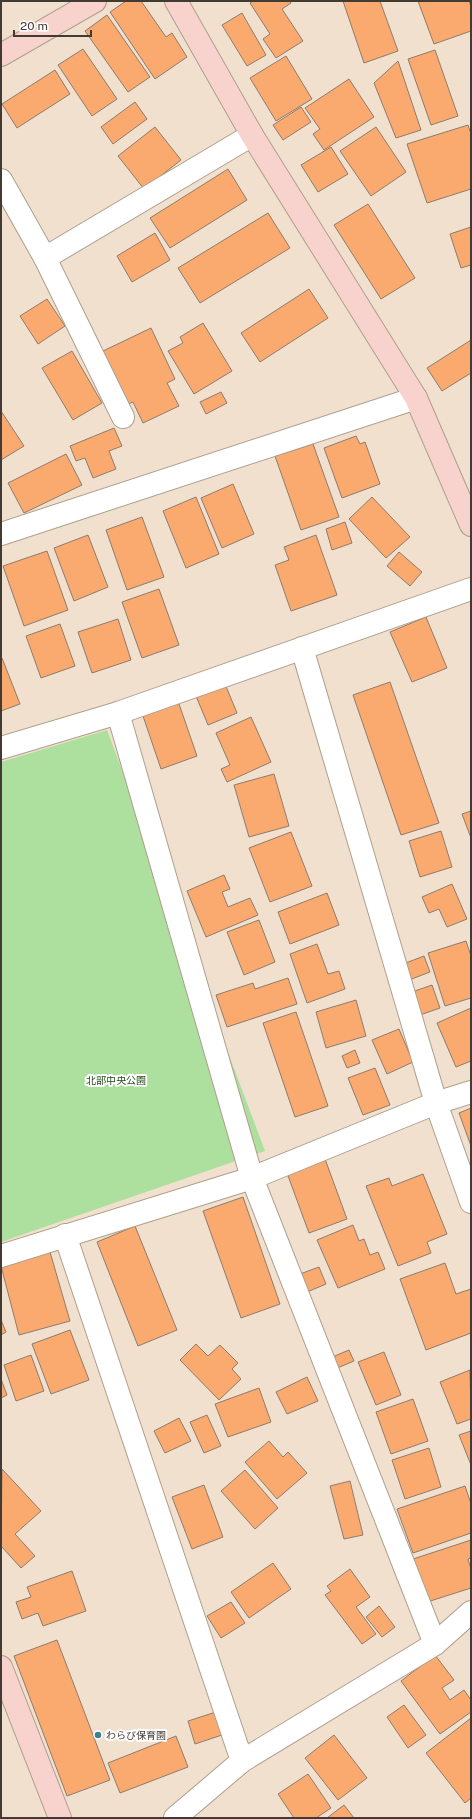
<svg xmlns="http://www.w3.org/2000/svg" width="472" height="1819" font-family="'Public Sans','Noto Sans JP',sans-serif">
  <style>
    .green { fill: #addf9f }
    .building { fill: #faaa6e; stroke: #8e7b6d }
    .lines { fill: none; stroke-linecap: round; stroke-linejoin: round }
    .street-casing { stroke: #ae9f8d; stroke-width: 24 }
    .secondary-casing { stroke: #ae9f8d; stroke-width: 24 }
    .street { stroke: #fff; stroke-width: 22 }
    .secondary { stroke: #f8d3cd; stroke-width: 22 }
    .poi-dot { fill: #3b808e; stroke: #fff; stroke-width: 1.5 }
    .labels { text-anchor: middle; dominant-baseline: central; stroke-width: 4; stroke-linejoin: round; paint-order: stroke }
    .park-label { font-size: 10px; fill: #234b18; stroke: #fff }
    .poi-label { font-size: 10px; fill: #413b34; stroke: #fff; text-anchor: start }
  </style>
  <rect width="100%" height="100%" fill="#f1e0ce"/>
  <!-- green -->
  <path class="green" d="M107,730l158,421 -264,91v-480z"/>
  <!-- building -->
  <g class="building">
    <path d="M126,1h15l25,36 6,-4 15,24 -32,22 -45,-67z"/>
    <path d="M253,1h37l1,2 -9,6 21,32 -27,17 -13,-19 7,-5 -20,-31z"/>
    <path d="M343,1h37l18,50 -34,12z"/>
    <path d="M418,1h51l2,5v25l-37,13z"/>
    <path d="M242,13l24,42 -19,11 -25,-41z"/>
    <path d="M107,15l43,62 -22,15 -43,-61z"/>
    <path d="M83,49l34,50 -25,17 -34,-51z"/>
    <path d="M435,50l23,66 -27,9 -23,-66z"/>
    <path d="M286,56l26,43 -36,22 -26,-43z"/>
    <path d="M398,61l23,69 -25,8 -22,-55z"/>
    <path d="M55,70l15,24 -53,34 -15,-24z"/>
    <path d="M349,79l25,38 -50,33 -11,-16 7,-5 -15,-21z"/>
    <path d="M135,102l12,17 -34,25 -12,-17z"/>
    <path d="M301,107l10,15 -28,18 -10,-15z"/>
    <path d="M468,125l3,9v55l-44,14 -20,-59z"/>
    <path d="M155,127l26,33 -37,29 -26,-33z"/>
    <path d="M376,127l30,45 -35,24 -31,-45z"/>
    <path d="M331,147l17,27 -30,18 -17,-27z"/>
    <path d="M228,169l19,31 -77,48 -20,-30z"/>
    <path d="M368,204l47,74 -34,21 -47,-74z"/>
    <path d="M268,213l22,35 -90,55 -22,-35z"/>
    <path d="M471,227v38l-10,3 -11,-34z"/>
    <path d="M155,233l15,27 -38,22 -15,-26z"/>
    <path d="M309,289l19,29 -68,44 -19,-29z"/>
    <path d="M47,299l18,27 -27,18 -18,-28z"/>
    <path d="M203,323l29,48 -38,23 -26,-43 15,-8 -3,-6z"/>
    <path d="M151,328l24,51 -8,4 12,23 -36,17 -10,-21 -7,3 -25,-53z"/>
    <path d="M471,340v33l-29,18 -15,-23z"/>
    <path d="M72,351l30,52 -29,17 -31,-52z"/>
    <path d="M221,392l6,11 -21,11 -6,-12z"/>
    <path d="M1,411l23,35 -23,14z"/>
    <path d="M114,428l8,18 -13,5 7,18 -23,9 -8,-20 -9,3 -6,-15z"/>
    <path d="M356,436l4,8 5,-2 15,42 -38,14 -18,-50z"/>
    <path d="M313,444l26,73 -38,13 -26,-74z"/>
    <path d="M66,454l16,31 -58,28 -16,-30z"/>
    <path d="M233,484l21,50 -32,14 -21,-50z"/>
    <path d="M196,497l23,57 -33,14 -23,-57z"/>
    <path d="M372,497l38,40 -24,21 -37,-39z"/>
    <path d="M142,517l22,60 -37,13 -21,-60z"/>
    <path d="M345,522l7,21 -20,7 -6,-21z"/>
    <path d="M88,535l20,52 -34,14 -20,-53z"/>
    <path d="M316,535l21,60 -46,16 -16,-46 14,-5 -5,-13z"/>
    <path d="M47,551l21,59 -44,16 -21,-60z"/>
    <path d="M399,552l23,20 -12,14 -23,-20z"/>
    <path d="M159,589l20,56 -37,13 -20,-56z"/>
    <path d="M426,617l21,51 -35,14 -22,-50z"/>
    <path d="M118,619l13,41 -39,13 -14,-41z"/>
    <path d="M60,624l15,42 -34,12 -15,-42z"/>
    <path d="M1,658h1l18,46 -19,7z"/>
    <path d="M390,682l49,141 -38,12 -48,-140z"/>
    <path d="M225,684l12,29 -29,12 -12,-29z"/>
    <path d="M178,701l19,55 -36,13 -19,-56z"/>
    <path d="M251,717l20,45 -44,20 -6,-13 9,-4 -14,-32z"/>
    <path d="M274,774l15,52 -40,11 -15,-52z"/>
    <path d="M471,811v27l-9,-24z"/>
    <path d="M441,831l11,36 -32,10 -11,-36z"/>
    <path d="M291,832l21,54 -42,16 -21,-54z"/>
    <path d="M224,875l6,14 -8,3 6,15 22,-9 8,17 -52,22 -19,-46z"/>
    <path d="M452,884l15,35 -20,8 -8,-18 -10,4 -7,-16z"/>
    <path d="M327,893l12,32 -49,19 -12,-32z"/>
    <path d="M259,920l16,42 -31,13 -17,-43z"/>
    <path d="M466,941l5,15v42l-26,8 -17,-53z"/>
    <path d="M317,944l11,30 11,-3 6,18 -38,14 -17,-49z"/>
    <path d="M424,956l6,16 -21,8 -6,-16z"/>
    <path d="M288,978l9,26 -70,23 -11,-32 37,-12 2,6z"/>
    <path d="M432,985l8,23 -20,7 -8,-23z"/>
    <path d="M356,1000l10,36 -40,12 -10,-36z"/>
    <path d="M471,1008v53l-15,6 -19,-44z"/>
    <path d="M296,1012l32,94 -33,11 -32,-94z"/>
    <path d="M399,1029l14,33 -26,12 -15,-34z"/>
    <path d="M355,1050l5,13 -13,5 -5,-12z"/>
    <path d="M375,1068l15,37 -27,10 -15,-37z"/>
    <path d="M471,1108v38l-12,-33z"/>
    <path d="M325,1159l22,60 -38,14 -22,-60z"/>
    <path d="M423,1174l24,60 -20,8 4,11 -33,13 -32,-80 23,-8 3,8z"/>
    <path d="M243,1197l37,107 -39,14 -38,-107z"/>
    <path d="M353,1225l6,16 5,-2 6,16 8,-3 7,17 -47,19 -21,-48z"/>
    <path d="M135,1226l42,104 -39,16 -41,-104z"/>
    <path d="M50,1252l20,69 -51,14 -18,-69z"/>
    <path d="M445,1263l11,31 15,-5v44l-45,17 -26,-71z"/>
    <path d="M319,1267l7,17 -19,8 -7,-18z"/>
    <path d="M1,1320l5,12 -5,3z"/>
    <path d="M70,1330l19,50 -38,14 -19,-50z"/>
    <path d="M196,1344l12,12 12,-11 18,18 -6,6 9,10 -22,21 -39,-40z"/>
    <path d="M349,1350l5,11 -19,8 -5,-11z"/>
    <path d="M384,1352l17,43 -25,10 -18,-43z"/>
    <path d="M31,1355l13,36 -28,10 -12,-36z"/>
    <path d="M470,1370l1,49 -14,5 -17,-42z"/>
    <path d="M307,1377l11,24 -31,13 -11,-22z"/>
    <path d="M1,1379l6,16 -6,3z"/>
    <path d="M259,1388l12,34 -43,15 -13,-33z"/>
    <path d="M413,1399l15,42 -37,13 -15,-42z"/>
    <path d="M207,1415l14,31 -17,7 -14,-31z"/>
    <path d="M179,1418l12,23 -26,12 -11,-22z"/>
    <path d="M471,1431v34l-12,-30z"/>
    <path d="M269,1441l14,16 5,-5 19,21 -30,26 -32,-37z"/>
    <path d="M429,1448l12,39 -36,12 -13,-39z"/>
    <path d="M2,1469l39,42 -26,23 20,22 -14,12 -20,-22z"/>
    <path d="M245,1470l33,38 -23,21 -34,-38z"/>
    <path d="M350,1481l13,54 -19,4 -14,-53z"/>
    <path d="M204,1485l19,52 -31,12 -20,-52z"/>
    <path d="M465,1486l6,18v29l-58,20 -16,-44z"/>
    <path d="M471,1540v18l-3,1 3,10v19l-50,16 -14,-43z"/>
    <path d="M273,1563l18,26 -42,29 -18,-26z"/>
    <path d="M350,1569l20,28 -14,10 20,27 -14,10 -37,-49 6,-4 -4,-5z"/>
    <path d="M72,1571l14,40 -43,15 -5,-13 -16,6 -6,-17 15,-5 -4,-10z"/>
    <path d="M231,1602l14,21 -24,15 -14,-22z"/>
    <path d="M379,1606l16,21 -13,10 -16,-20z"/>
    <path d="M57,1640l53,140 -43,16 -53,-140z"/>
    <path d="M435,1655l19,25 -12,8 8,12 14,-10 7,10v12l-31,22 -39,-53z"/>
    <path d="M404,1705l22,30 -18,13 -21,-31z"/>
    <path d="M216,1712l6,23 -27,9 -7,-23z"/>
    <path d="M471,1718v80l-6,5 -39,-50z"/>
    <path d="M334,1735l33,43 -29,22 -33,-42z"/>
    <path d="M176,1736l12,31 -68,26 -12,-30z"/>
    <path d="M308,1774l23,34 -15,10h-22l-16,-24z"/>
    <path d="M344,1805l10,13h-27z"/>
  </g>
  <g class="lines">
    <defs>
      <g id="street">
        <path d="M1,180l44,78 207,-123"/>
        <path d="M45,258l78,159"/>
        <path d="M1,534l415,-136"/>
        <path d="M302,648l134,455 35,99"/>
        <path d="M118,713l134,465 183,466"/>
        <path d="M1,748l117,-35 353,-124"/>
        <path d="M65,1235l177,526"/>
        <path d="M1,1256l251,-78 184,-75 35,-11"/>
        <path d="M175,1818l67,-57 193,-117 36,-32"/>
      </g>
      <g id="secondary">
        <path d="M176,1l76,134 164,263 55,127"/>
        <path d="M1,55l94,-54"/>
        <path d="M1,1667l59,151"/>
      </g>
    </defs>
    <!-- street casing -->
    <use href="#street" class="street-casing"/>
    <!-- secondary casing -->
    <use href="#secondary" class="secondary-casing"/>
    <!-- street -->
    <use href="#street" class="street"/>
    <!-- secondary -->
    <use href="#secondary" class="secondary"/>
  </g>
  <!-- markers -->
  <circle class="poi-dot" cx="98" cy="1735" r="4"/>
  <g class="labels">
    <!-- park labels -->
    <g class="park-label">
      <text x="116" y="1080">北部中央公園</text>
    </g>
    <!-- poi labels -->
    <g class="poi-label">
      <text x="106" y="1735">わらび保育園</text>
    </g>
  </g>
  <!-- border -->
  <rect width="472" height="1819" fill="none" stroke="#413b34" stroke-width="4"/>
  <!-- scale -->
  <path d="M14 30v6h77v-6" fill="none" stroke="#413b34" stroke-width="2"/>
  <text x="20" y="30" font-size="12" fill="#413b34" stroke="#ffffff" stroke-width="3" paint-order="stroke">20 m</text>
</svg>
